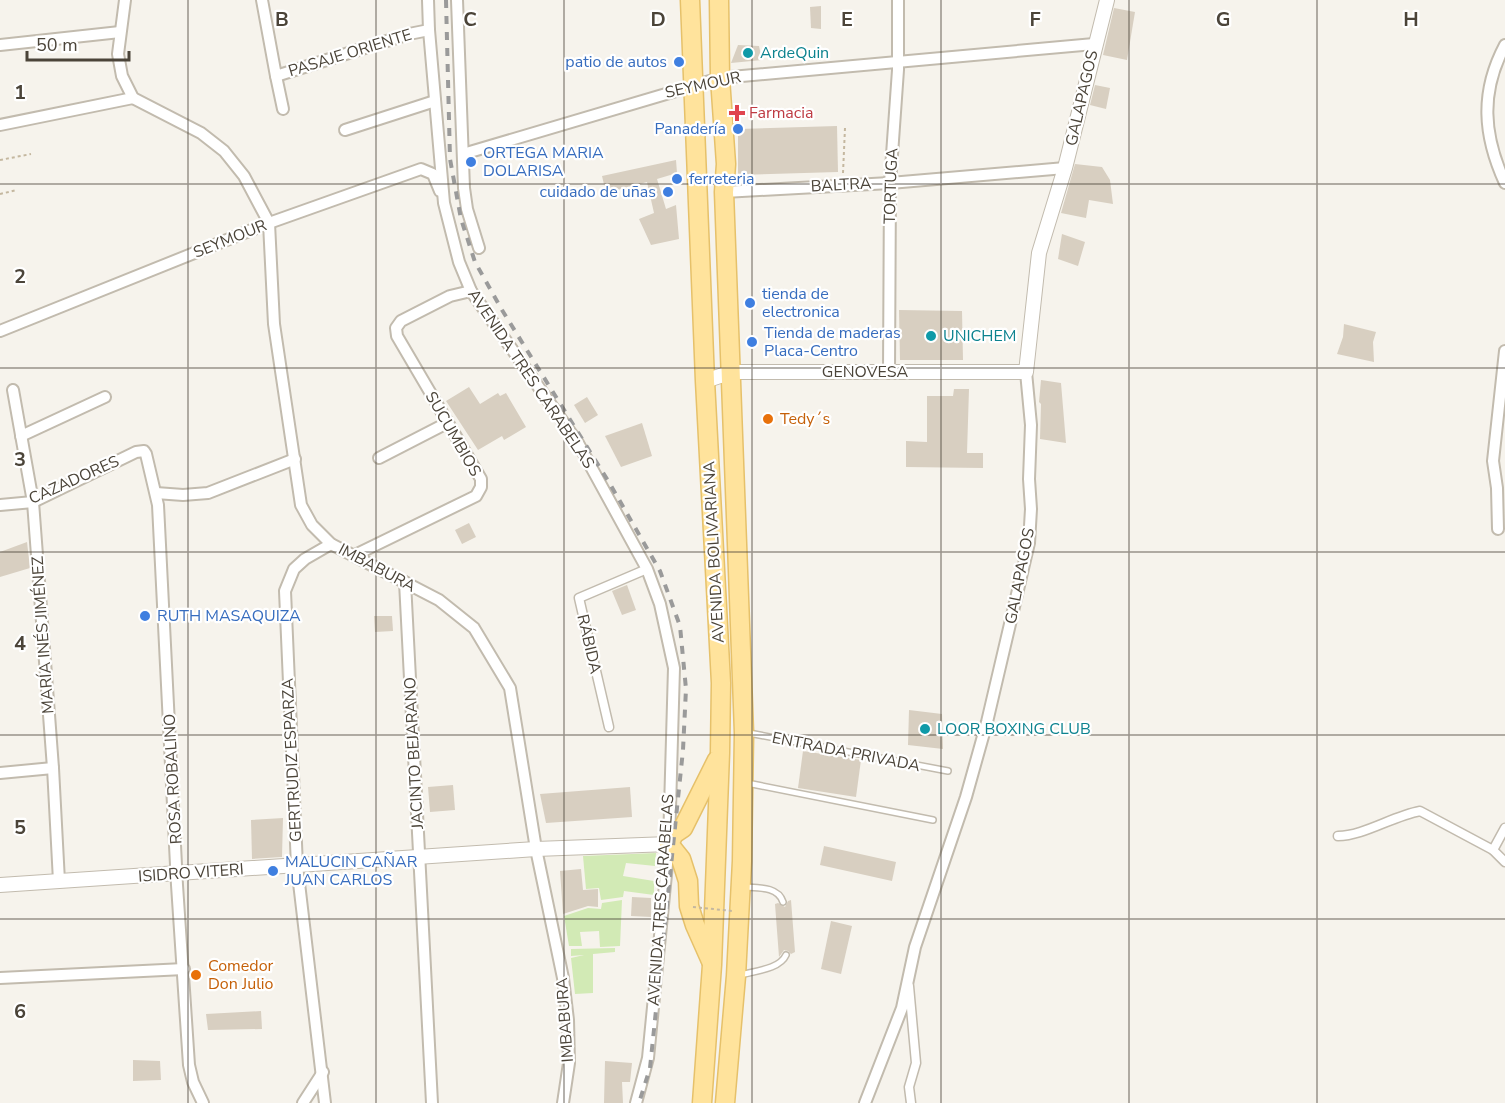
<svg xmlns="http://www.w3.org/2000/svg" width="1505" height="1103" font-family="'Nunito Sans',sans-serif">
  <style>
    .green { fill: #d2eab5 }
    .building { fill: #d8cfc1 }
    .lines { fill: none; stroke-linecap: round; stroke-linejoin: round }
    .service-casing { stroke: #c2bbae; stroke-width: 8 }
    .pedestrian-casing { stroke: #c2bbae; stroke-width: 11 }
    .minor-casing { stroke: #c2bbae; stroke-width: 14 }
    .tertiary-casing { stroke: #c2bbae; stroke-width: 16 }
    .primary-casing { stroke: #e6c16a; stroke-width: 21 }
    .path { stroke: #c4b79f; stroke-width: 2; stroke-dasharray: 3 3; stroke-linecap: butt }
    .service { stroke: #fff; stroke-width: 5 }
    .pedestrian { stroke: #fff; stroke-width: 8 }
    .minor { stroke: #fff; stroke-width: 10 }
    .tertiary { stroke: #fff; stroke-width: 14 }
    .primary { stroke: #ffe39c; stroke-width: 18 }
    .rail { stroke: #9a9a9a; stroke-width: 4; stroke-dasharray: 8 8; stroke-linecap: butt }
    .path-bridge { stroke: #c4b79f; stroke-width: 2; stroke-dasharray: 3 3; stroke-linecap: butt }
    .grid { fill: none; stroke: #4b4439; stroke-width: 1.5; stroke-opacity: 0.55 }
    .culture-dot { fill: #0f9aa8; stroke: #fff; stroke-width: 2 }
    .shop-dot { fill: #3f7fe0; stroke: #fff; stroke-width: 2 }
    .health-dot { fill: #e0444e; stroke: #fff; stroke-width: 2 }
    .food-dot { fill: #e8710a; stroke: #fff; stroke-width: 2 }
    .labels { text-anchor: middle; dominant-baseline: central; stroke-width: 4.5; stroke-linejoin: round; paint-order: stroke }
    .street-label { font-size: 16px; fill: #4b4439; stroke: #fff }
    .culture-label { font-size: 16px; fill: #0d838f; stroke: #fff; text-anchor: start }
    .shop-label { font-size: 16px; fill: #366cbe; stroke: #fff; text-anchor: start }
    .health-label { font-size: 16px; fill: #be3a42; stroke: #fff; text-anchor: start }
    .food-label { font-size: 16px; fill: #c56008; stroke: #fff; text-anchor: start }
    .grid-label { font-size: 20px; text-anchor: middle; font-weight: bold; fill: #4b4439; stroke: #fff; stroke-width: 4.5; stroke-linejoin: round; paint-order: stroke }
  </style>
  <rect width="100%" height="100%" fill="#f6f3ec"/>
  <!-- green -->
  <g class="green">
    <path d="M656,853l-1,13 -29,-3 -3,13 31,5v14l-30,-4 -1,6 -22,3 -2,-12 -13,1 -3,-33z"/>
    <path d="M622,900l-2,46 -20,1 -1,-16 -19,1 2,14h-13l-5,-30 24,-8 13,1 1,-6z"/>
    <path d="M615,948v4l-22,2v39l-18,1 -4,-36 13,-3 -13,1v-7z"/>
  </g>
  <!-- building -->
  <g class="building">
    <path d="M821,6v23l-10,-1 -1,-21z"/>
    <path d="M1114,8l21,4 -8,48 -24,-5z"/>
    <path d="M738,45l21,1 3,14 -31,3z"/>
    <path d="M1095,85l15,3 -4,21 -16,-4z"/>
    <path d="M837,126l1,46 -100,3v-46z"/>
    <path d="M676,160l1,13 -20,6 9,30 10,-4 3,34 -28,6 -12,-26 15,-6 -7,-31 -41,11 -4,-17z"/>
    <path d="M1075,164l27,3 8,13 3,24 -24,-4 -3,18 -25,-5z"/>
    <path d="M1062,234l23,8 -7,24 -20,-7z"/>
    <path d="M899,310l63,1 1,49h-63z"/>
    <path d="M1344,324l32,8 -3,10 1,20 -37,-8 6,-17z"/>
    <path d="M1041,380l20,3 5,60 -26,-4 1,-35 -2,-2z"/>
    <path d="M469,387l11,17 18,-11 2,3 6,-3 20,34 -22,13 -2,-4 -24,14 -32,-49z"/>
    <path d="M954,389h15l-2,64h16v15l-77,-1v-26l21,1v-46h26z"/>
    <path d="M587,397l11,18 -13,8 -11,-18z"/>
    <path d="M642,423l10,33 -31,11 -16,-31z"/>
    <path d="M469,523l7,14 -14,7 -7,-14z"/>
    <path d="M27,542l3,26 -30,9v-25z"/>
    <path d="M627,585l9,25 -14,5 -10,-24z"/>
    <path d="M374,616h18l1,15 -18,1z"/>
    <path d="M909,710l33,4 1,35 -35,-4z"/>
    <path d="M803,751l58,9 -5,37 -58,-9z"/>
    <path d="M453,785l2,25 -25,2 -2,-25z"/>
    <path d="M630,787l2,30 -86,6 -6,-29z"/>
    <path d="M283,818l-1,39 -30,2 -1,-39z"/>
    <path d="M824,846l72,16 -4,19 -72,-16z"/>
    <path d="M581,869l2,21 15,-1v18l-10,-1 -25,8 -3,-43z"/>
    <path d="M632,897l19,1v19l-20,-1z"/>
    <path d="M791,900l4,52 -4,2 -3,-3 -4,-1 -5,7 -4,-53 3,-1 7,4 3,-6z"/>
    <path d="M831,921l21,5 -11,48 -20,-5z"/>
    <path d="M261,1011l1,18 -54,1 -2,-16z"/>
    <path d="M133,1060l27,1 1,19 -28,1z"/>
    <path d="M605,1061l27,2 -2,19h-8l1,21h-19z"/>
  </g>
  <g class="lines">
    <defs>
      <g id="service">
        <path d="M749,733l199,38"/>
        <path d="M747,783l186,37"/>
        <path d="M743,887c14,1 35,-1 40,15"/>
        <path d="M740,975c15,-4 40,-6 46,-20"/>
      </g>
      <g id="pedestrian">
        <path d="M609,727l-30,-129 68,-29"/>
        <path d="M1338,836c25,0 55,-20 82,-25l73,39 12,-22"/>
        <path d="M1493,850l12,12"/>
        <path d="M909,986l7,77 -7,24 2,16"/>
      </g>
      <g id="minor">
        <path d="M125,0l-7,54 4,22 11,22 68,35 23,18 20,25 25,47 5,101 27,181 11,20 19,19 108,56 35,28 36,60 26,161 27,129 5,42 1,43 -6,40"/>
        <path d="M262,0l14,76 133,-42 20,-4"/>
        <path d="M428,0l1,30 15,173 15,59 12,29 107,152 69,126 13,35 14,64 -5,176 -21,214 -12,45"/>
        <path d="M457,0l7,188 3,21 12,39"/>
        <path d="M0,45l120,-13"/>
        <path d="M1505,45c-25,47 -22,90 0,138"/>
        <path d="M276,76l7,33"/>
        <path d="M0,125l133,-27"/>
        <path d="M345,130l90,-29"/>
        <path d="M463,154l257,-76 374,-34"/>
        <path d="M724,192l166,-9 175,-15"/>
        <path d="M0,331l269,-108 152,-54 12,5 7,17"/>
        <path d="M889,372l1,-189 8,-113v-70"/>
        <path d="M13,390l20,112 20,266 6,113"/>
        <path d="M21,436l84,-39"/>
        <path d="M379,458l68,-35"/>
        <path d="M156,493l27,2 25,-2 87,-34"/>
        <path d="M0,505l33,-3 103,-50 8,-1 2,3 12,51 19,380 12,180 4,17 10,21"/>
        <path d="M1498,529l-1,-41 -4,-27 12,-110"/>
        <path d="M355,555l121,-59 5,-9v-8l-84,-143 -1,-8 5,-7 49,-25 21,-5"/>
        <path d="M405,582l27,521"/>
        <path d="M0,773l53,-5"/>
        <path d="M0,978l184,-9"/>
        <path d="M303,1103l20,-31"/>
        <path d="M325,1103l-28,-237 -12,-275 9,-22 11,-10 26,-15"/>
        <path d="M865,1103l37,-95 13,-61 51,-150 21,-75 42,-179 2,-34 -2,-30 2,-54 -5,-53"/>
      </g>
      <g id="tertiary">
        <path d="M705,381l27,-9h294l13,-119 26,-85 42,-168"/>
        <path d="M0,885l536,-36 133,-5"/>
      </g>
      <g id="primary">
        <path d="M690,0l15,381 16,302 -1,70 -8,212 -10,138"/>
        <path d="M719,0l1,78 6,86 -2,28 20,541 -2,128 -6,115 -11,127"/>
        <path d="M711,961l-16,-36 -6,-19 -1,-25 -7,-22 -12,-15 5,-10 9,-6 34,-68"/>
      </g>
    </defs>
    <!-- service casing -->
    <use href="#service" class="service-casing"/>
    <!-- pedestrian casing -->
    <use href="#pedestrian" class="pedestrian-casing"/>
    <!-- minor casing -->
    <use href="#minor" class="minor-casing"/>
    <!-- tertiary casing -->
    <use href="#tertiary" class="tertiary-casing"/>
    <!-- primary casing -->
    <use href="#primary" class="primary-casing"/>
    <!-- path -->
    <g class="path">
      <path d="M0,160l31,-6"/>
      <path d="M843,173l2,-45"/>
      <path d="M0,194l17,-4"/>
    </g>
    <!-- service -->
    <use href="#service" class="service"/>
    <!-- pedestrian -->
    <use href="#pedestrian" class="pedestrian"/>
    <!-- minor -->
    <use href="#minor" class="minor"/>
    <!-- tertiary -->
    <use href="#tertiary" class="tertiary"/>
    <!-- primary -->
    <use href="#primary" class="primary"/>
    <!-- rail -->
    <path class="rail" d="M446,0l4,159 11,60 14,43 27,48 108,174 50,87 20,55 6,63 -3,61 -33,318 -11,35"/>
    <!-- path-bridge -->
    <path class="path-bridge" d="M693,907l40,4"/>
  </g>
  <!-- grid -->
  <path class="grid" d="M188,0v1103M376,0v1103M564,0v1103M752,0v1103M941,0v1103M1129,0v1103M1317,0v1103M0,184h1505M0,368h1505M0,552h1505M0,735h1505M0,919h1505"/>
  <!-- markers -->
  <g class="culture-dot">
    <circle cx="748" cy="53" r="6"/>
    <circle cx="931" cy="336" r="6"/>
    <circle cx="925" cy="729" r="6"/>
  </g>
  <g class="shop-dot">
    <circle cx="679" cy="62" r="6"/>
    <circle cx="738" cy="129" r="6"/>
    <circle cx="471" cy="162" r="6"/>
    <circle cx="677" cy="179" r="6"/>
    <circle cx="668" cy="192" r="6"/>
    <circle cx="750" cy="303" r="6"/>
    <circle cx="752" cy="342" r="6"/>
    <circle cx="145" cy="616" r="6"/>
    <circle cx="273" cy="871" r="6"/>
  </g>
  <path class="health-dot" d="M734 104h6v6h6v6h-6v6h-6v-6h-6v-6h6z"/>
  <g class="food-dot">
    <circle cx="768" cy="419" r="6"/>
    <circle cx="196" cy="975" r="6"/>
  </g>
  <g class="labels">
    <!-- street labels -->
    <g class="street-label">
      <text transform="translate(350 53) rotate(-17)">PASAJE ORIENTE</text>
      <text transform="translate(703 85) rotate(-12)">SEYMOUR</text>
      <text transform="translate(1082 98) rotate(-77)">GALAPAGOS</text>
      <text transform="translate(841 185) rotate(-3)">BALTRA</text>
      <text transform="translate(891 186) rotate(-88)">TORTUGA</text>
      <text transform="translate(230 239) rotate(-22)">SEYMOUR</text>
      <text x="865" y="372">GENOVESA</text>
      <text transform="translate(531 379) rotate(56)">AVENIDA TRES CARABELAS</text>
      <text transform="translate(453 434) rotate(60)">SUCUMBIOS</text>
      <text transform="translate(74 480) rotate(-24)">CAZADORES</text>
      <text transform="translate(714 552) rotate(-93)">AVENIDA BOLIVARIANA</text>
      <text transform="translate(377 568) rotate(28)">IMBABURA</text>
      <text transform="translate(1020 576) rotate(-79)">GALAPAGOS</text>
      <text transform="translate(43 635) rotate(-94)">MARÍA INÉS JIMÉNEZ</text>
      <text transform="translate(589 644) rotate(77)">RÁBIDA</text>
      <text transform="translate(846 752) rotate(11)">ENTRADA PRIVADA</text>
      <text transform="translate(414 753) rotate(-93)">JACINTO BEJARANO</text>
      <text transform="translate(292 760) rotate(-93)">GERTRUDIZ ESPARZA</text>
      <text transform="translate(173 779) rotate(-93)">ROSA ROBALINO</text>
      <text transform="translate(191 873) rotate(-4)">ISIDRO VITERI</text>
      <text transform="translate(661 900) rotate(-86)">AVENIDA TRES CARABELAS</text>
      <text transform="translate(565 1020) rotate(-94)">IMBABURA</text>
    </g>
    <!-- culture labels -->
    <g class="culture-label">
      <text x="760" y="53">ArdeQuin</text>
      <text x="943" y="336">UNICHEM</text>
      <text x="937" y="729">LOOR BOXING CLUB</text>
    </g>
    <!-- shop labels -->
    <g class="shop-label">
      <text x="667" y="62" text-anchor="end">patio de autos</text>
      <text x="726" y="129" text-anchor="end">Panadería</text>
      <text x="483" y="153">ORTEGA MARIA<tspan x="483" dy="18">DOLARISA</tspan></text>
      <text x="689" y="179">ferreteria</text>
      <text x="656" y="192" text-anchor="end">cuidado de uñas</text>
      <text x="762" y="294">tienda de<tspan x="762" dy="18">electronica</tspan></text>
      <text x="764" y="333">Tienda de maderas<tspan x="764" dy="18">Placa-Centro</tspan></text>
      <text x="157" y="616">RUTH MASAQUIZA</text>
      <text x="285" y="862">MALUCIN CAÑAR<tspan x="285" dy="18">JUAN CARLOS</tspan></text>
    </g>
    <!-- health labels -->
    <g class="health-label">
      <text x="749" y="113">Farmacia</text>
    </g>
    <!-- food labels -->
    <g class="food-label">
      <text x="780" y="419">Tedy´s</text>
      <text x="208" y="966">Comedor<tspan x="208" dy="18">Don Julio</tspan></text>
    </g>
  </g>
  <g class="grid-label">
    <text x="282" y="26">B</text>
    <text x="470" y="26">C</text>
    <text x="658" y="26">D</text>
    <text x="847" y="26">E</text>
    <text x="1035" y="26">F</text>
    <text x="1223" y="26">G</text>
    <text x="1411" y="26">H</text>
    <text x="20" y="99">1</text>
    <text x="20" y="283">2</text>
    <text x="20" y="466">3</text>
    <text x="20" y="650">4</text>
    <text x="20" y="834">5</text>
    <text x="20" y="1018">6</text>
  </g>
  <!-- scale -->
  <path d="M27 51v9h102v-9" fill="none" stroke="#4b4439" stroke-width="3"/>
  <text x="36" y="51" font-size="18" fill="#4b4439" stroke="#ffffff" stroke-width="4.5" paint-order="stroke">50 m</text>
</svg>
